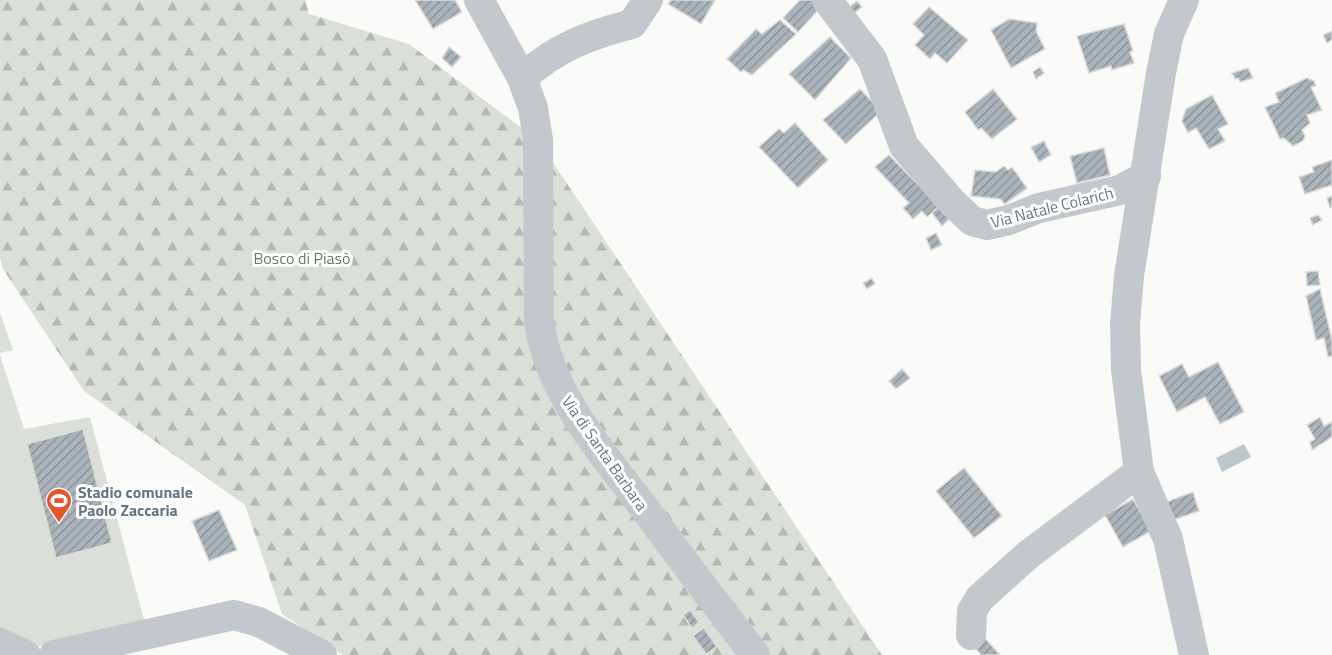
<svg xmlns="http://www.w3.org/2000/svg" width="1332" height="655" font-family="'Titillium Web',sans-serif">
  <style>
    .green { fill: #dadfd7 }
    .forest { fill: url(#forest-firs) }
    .water { fill: #bbc7cb }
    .building { fill: url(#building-hatch); stroke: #dcdcda; stroke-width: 1.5 }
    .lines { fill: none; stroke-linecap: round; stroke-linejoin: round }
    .minor { stroke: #c3c8cc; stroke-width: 30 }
    .labels { text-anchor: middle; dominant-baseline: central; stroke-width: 6; stroke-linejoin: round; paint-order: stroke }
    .street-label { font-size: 16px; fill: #657683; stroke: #fff }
    .park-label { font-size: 16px; fill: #687a64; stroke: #fff }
    .poi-label { font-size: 16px; font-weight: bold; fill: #657683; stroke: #fff; text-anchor: start }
  </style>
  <defs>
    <pattern id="forest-firs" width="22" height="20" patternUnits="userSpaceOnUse" patternTransform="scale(1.5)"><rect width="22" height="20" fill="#dadfd7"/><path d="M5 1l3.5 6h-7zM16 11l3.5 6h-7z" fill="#b4b9b4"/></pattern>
    <pattern id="building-hatch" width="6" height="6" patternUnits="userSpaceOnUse" patternTransform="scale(1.5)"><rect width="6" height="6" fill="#aab3b9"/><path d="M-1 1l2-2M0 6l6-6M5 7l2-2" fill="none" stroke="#8e969c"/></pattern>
  </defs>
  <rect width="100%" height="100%" fill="#fafaf8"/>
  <!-- green -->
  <g class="green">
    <path d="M0,313l13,37 -13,3z"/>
    <path d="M0,355l24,74 66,-12 54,203 -108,27 -36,-17z"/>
  </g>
  <!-- forest -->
  <path class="forest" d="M0,0h305l4,14 100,30 129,96 344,515h-539l-61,-41 -37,-109 -161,-114 -81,-122 -3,-12z"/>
  <!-- water -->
  <path class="water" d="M1244,444l7,13 -29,15 -6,-14z"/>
  <!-- building -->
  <g class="building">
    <path d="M415,0h40l7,12 -29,17z"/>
    <path d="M671,0h44l-14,24 -33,-20z"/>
    <path d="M800,0h12l8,8 -22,24 -15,-14z"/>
    <path d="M857,1l5,6 -10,8 -5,-6z"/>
    <path d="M929,7l39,33 -21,23 -12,-10 -5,6 -15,-14 9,-10 -11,-11z"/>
    <path d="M1009,19l28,4 -1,8 9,18 -34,19 -20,-38z"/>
    <path d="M780,20l16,14 -44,41 -9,-5 -2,2 -14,-13 29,-30 6,5z"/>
    <path d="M1124,24l9,27 -3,1 4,11 -22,7 -1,-4 -22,7 -12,-37z"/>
    <path d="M1332,31v9l-5,3 -4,-8z"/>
    <path d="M830,37l21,21 -36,42 -26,-26z"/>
    <path d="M449,47l12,10 -9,10 -10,-9z"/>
    <path d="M1040,67l4,6 -8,6 -3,-7z"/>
    <path d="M1248,68l5,10 -13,4 -2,-4 -3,1 -3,-6z"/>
    <path d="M1307,78l7,3 2,5 -5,1 11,23 -15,5 3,8 -8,7 3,6 -2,5 -10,5 -9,-8 -4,1 -15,-32 14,-5 -4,-9z"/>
    <path d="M860,89l21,22 -35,33 -23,-24z"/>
    <path d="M993,89l24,30 -25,20 -11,-11 -3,2 -13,-18z"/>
    <path d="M1212,95l16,29 -10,5 7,12 -16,8 -13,-21 -8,5 -6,-12 4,-12z"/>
    <path d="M795,123l33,37 -30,28 -39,-41 20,-18 5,4z"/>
    <path d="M1044,141l7,14 -12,7 -8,-15z"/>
    <path d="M1104,148l6,27 -33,8 -7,-27z"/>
    <path d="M889,155l50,51 -12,11 -5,-6 -9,8 -10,-11 6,-5 -34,-36z"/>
    <path d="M1332,160v25l-27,9 -6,-17 15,-5 -2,-5z"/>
    <path d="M1004,166l4,4 4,-3 15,21 -22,16 -5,-5 -29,-3 4,-26 21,2z"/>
    <path d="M1332,196v11l-2,1 -3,-10z"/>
    <path d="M939,206l15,8 -12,12 -10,-13z"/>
    <path d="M1318,215l4,5 -9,5 -3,-7z"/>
    <path d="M936,233l6,12 -11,5 -5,-12z"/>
    <path d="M1318,271l2,14 -13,1 -1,-14z"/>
    <path d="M872,278l3,6 -8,5 -4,-6z"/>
    <path d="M1320,289l12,51v16l-4,1 -4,-19 -8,2 -10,-44z"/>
    <path d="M1218,362l26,50 -24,12 -15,-27 -28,15 -18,-36 23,-12 7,13z"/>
    <path d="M902,369l8,9 -14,11 -7,-8z"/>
    <path d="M1320,417l4,9 8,-4v15l-20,13 -2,-8 5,-3 -8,-14z"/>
    <path d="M83,429l29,114 -56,15 -29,-114z"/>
    <path d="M964,468l38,48 -28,22 -38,-47z"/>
    <path d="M1193,492l6,19 -32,11 -6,-18z"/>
    <path d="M1133,499l18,32 -28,16 -18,-32z"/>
    <path d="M219,510l18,40 -28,11 -17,-40z"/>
    <path d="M690,610l9,12 -7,6 -9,-13z"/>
    <path d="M704,628l13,19 -11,7 -13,-18z"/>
    <path d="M982,635l18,20h-19l-9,-11z"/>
  </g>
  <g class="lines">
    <!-- minor -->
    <g class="minor">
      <path d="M479,0l43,78 11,30 5,32 1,181c10,73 63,131 106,188 36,49 73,98 110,146"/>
      <path d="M827,0l45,59 32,87 47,55 21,20 15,4 22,-5 30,-12 81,-18 26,-14"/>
      <path d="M1184,0l-15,34 -8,39 -32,203 -4,48 1,46 13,102 29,67 26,116"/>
      <path d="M522,78c34,-30 66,-43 110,-54l16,-24"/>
      <path d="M971,635l1,-24 8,-13 49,-44 110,-82"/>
      <path d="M0,643l26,12"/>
      <path d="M54,655l180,-40 25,7 63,33"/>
    </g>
  </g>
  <!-- icons -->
  <defs>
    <symbol id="stadium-pin" viewBox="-11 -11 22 30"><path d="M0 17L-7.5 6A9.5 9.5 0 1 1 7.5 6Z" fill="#e4572e" stroke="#fff"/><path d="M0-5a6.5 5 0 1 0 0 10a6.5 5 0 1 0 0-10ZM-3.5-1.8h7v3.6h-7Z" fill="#fff"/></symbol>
  </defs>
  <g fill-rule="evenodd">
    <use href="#stadium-pin" x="44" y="486" width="30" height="40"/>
  </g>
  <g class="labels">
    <!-- street labels -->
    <g class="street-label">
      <text transform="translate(1052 207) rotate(-14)">Via Natale Colarich</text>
      <text transform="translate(605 453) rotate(55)">Via di Santa Barbara</text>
    </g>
    <!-- park labels -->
    <g class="park-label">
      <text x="302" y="258">Bosco di Piasò</text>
    </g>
    <!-- poi labels -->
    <g class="poi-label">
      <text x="78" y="492">Stadio comunale<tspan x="78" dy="18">Paolo Zaccaria</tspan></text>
    </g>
  </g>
</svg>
